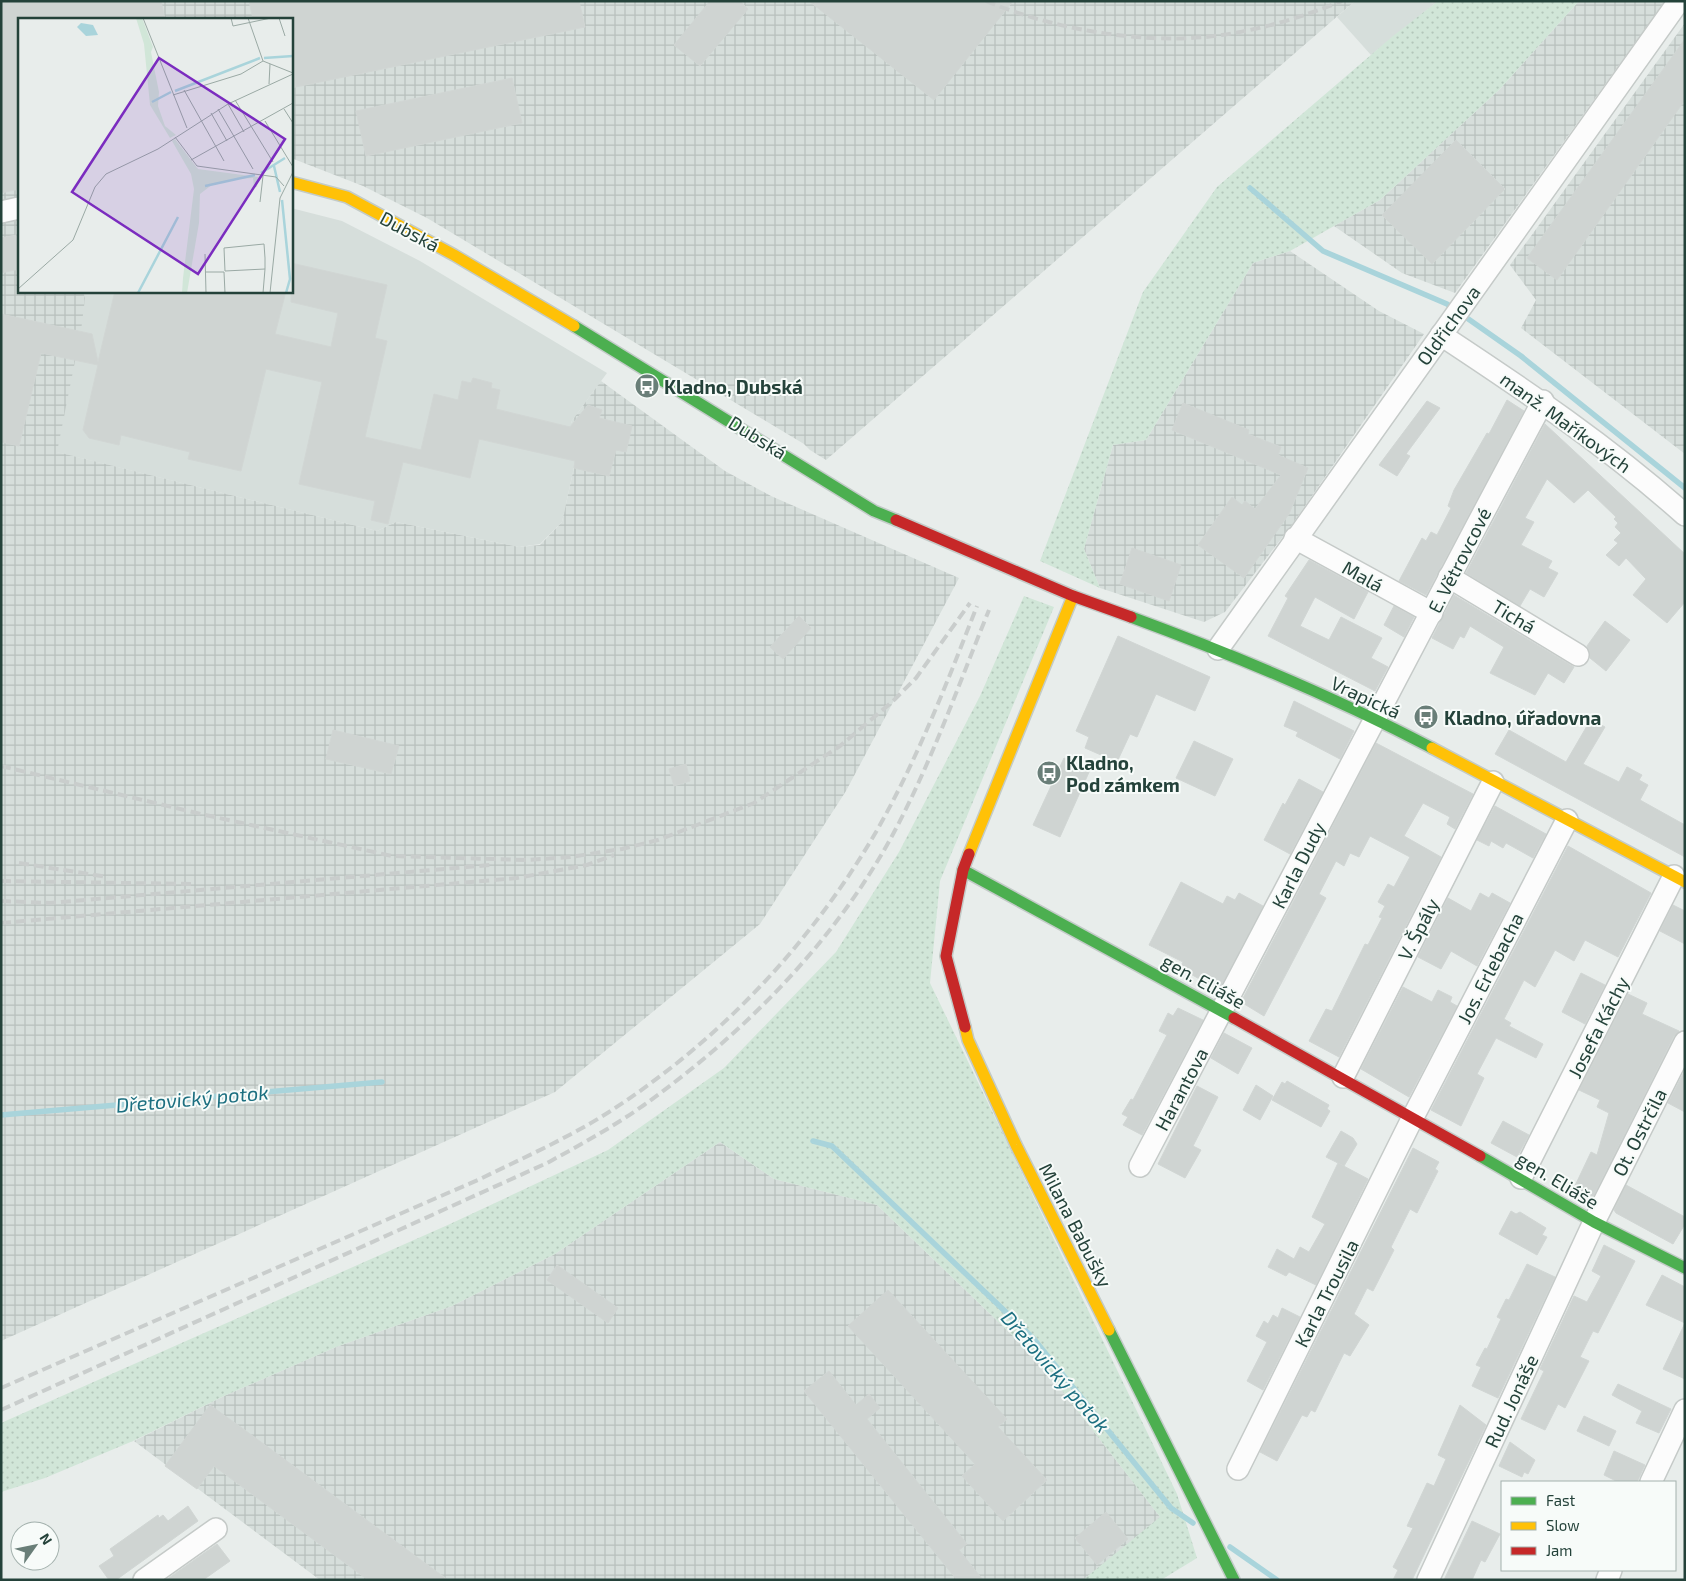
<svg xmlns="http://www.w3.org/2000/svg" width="1686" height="1581" font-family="'Exo 2',sans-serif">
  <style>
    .built { fill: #d6dedb }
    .industrial { fill: url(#industrial-grid) }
    .grass { fill: url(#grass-dots) }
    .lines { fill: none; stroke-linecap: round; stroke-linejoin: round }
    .stream { stroke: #a9d4db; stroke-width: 5.5 }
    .building { fill: #cfd4d2; stroke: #d1d6d4 }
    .street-casing { stroke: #c5cac8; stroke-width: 24 }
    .fast-casing { stroke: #c3cbc8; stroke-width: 14 }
    .slow-casing { stroke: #c3cbc8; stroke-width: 14 }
    .jam-casing { stroke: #c3cbc8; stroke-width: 14 }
    .street { stroke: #fcfcfc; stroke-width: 21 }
    .fast { stroke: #4caf50; stroke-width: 11 }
    .slow { stroke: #ffc107; stroke-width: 11 }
    .jam { stroke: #c62828; stroke-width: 11 }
    .rail { stroke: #c9cdcc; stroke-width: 4; stroke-dasharray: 10 5; stroke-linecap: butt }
    .labels { text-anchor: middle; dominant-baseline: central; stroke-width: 4; stroke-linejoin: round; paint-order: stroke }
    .street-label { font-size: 19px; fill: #24423a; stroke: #f7fbf9 }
    .poi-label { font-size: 19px; font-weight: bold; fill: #24423a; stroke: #f7fbf9; text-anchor: start }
    .water-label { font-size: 20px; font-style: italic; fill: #1c6f80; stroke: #f7fbf9 }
    .inset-river { fill: none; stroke: #a9d4db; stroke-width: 2.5 }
    .inset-road { fill: none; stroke: #9aa9a4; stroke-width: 1 }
    .view { fill: #7b2cbf; fill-opacity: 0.15; stroke: #7b2cbf; stroke-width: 2.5 }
    .inset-edge { fill: none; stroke: #24423a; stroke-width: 2.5 }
  </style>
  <defs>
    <pattern id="industrial-grid" width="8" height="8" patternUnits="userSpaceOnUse" patternTransform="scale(1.25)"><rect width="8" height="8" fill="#d6dedb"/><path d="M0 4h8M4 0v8" fill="none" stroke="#b8c0bd"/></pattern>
    <pattern id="grass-dots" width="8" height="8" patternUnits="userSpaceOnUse" patternTransform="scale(1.25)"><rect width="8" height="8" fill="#d1e6d8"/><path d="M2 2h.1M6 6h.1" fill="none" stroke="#b3c6ba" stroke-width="1.8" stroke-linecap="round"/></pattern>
  </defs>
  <rect width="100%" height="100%" fill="#e8edeb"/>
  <!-- built -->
  <g class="built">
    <path d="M1355,1h83l-67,54 -34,-38z"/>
    <path d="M291,208l51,13 78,40 187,112 -36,49 11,9 -20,91 -22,22 -21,3 -123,-25 -19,9 -321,-79 18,-93 11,-61 -2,-7h208z"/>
  </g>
  <!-- industrial -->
  <g class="industrial">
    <path d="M1,1h1354l-529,459 -16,-10 -6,-6 -377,-226 -64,-32 -72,-28v-139h-272v272h64l2,7 -4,33 -24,121 320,79 19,-9 123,25 21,-2 22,-23 20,-91 -11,-9 30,-41 124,90 46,25 188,82 -113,213 -86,133 -205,168 -554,249z"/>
    <path d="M1579,1h86l-210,292 -53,-20 -68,-47 46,-26 120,-111z"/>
    <path d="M1685,23v431l-164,-126 15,-28 -26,-35z"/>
    <path d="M1290,251l89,60 45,23 -133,192 -66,86 -21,10 -104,-34 -16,-39 29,-104 33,-5 107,-177z"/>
    <path d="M720,1142l54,37 103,26 162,156 122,157 -78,62h-763l-186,-139 90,-45 112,-49 116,-41 103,-52z"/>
  </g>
  <!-- grass -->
  <g class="grass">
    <path d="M1438,1h141l-79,88 -120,111 -90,51 -37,12 -107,177 -33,5 -29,104 16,39 -60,-27 103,-269 74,-105 176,-151z"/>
    <path d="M1024,596l30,11 -114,274 -10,102 247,511 20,64 -36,22h-78l77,-63 -121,-156 -162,-156 -103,-26 -54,-37 -165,112 -103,52 -116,41 -112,49 -91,45 -88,37 -44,14v-69l449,-199 158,-74 116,-82 112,-116 63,-100 81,-156z"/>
  </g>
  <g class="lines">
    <!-- stream -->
    <g class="stream">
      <path d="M1250,188l73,63 124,53 74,52 164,132"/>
      <path d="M1,1115l381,-33"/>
      <path d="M813,1141l19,5 201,192 138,170 22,15"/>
      <path d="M1230,1547l47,33"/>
    </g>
  </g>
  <!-- building -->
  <g class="building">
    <path d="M1,1h160l4,18h-146v170l-18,4z"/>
    <path d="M249,1h330l6,26 -294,61v-69h-38z"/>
    <path d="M710,1h30l8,8 -48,57 -26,-21z"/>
    <path d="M809,1h204l-79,99z"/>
    <path d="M1685,39v61l-128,180 -30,-22z"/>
    <path d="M512,78l10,45 -156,33 -10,-45z"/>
    <path d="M1456,140l49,49 -73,75 -50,-49z"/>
    <path d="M16,235l3,34 -18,4v-35z"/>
    <path d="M291,263l96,22 -12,53 12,3 -22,96 56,13 13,-56 24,6 4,-19 9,2 2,-5 19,5 -1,5 9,2 -4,19 74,18 18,-22 14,5 -3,8 33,8 -6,26 -10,-2 -7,26 -35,-8 1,-7 -96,-22 -9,39 -67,-16 -15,62 -17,-4 4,-19 -76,-17 23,-102 -56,-13 -25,102 -53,-12 2,-7 -69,-17 -2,10 -30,-7 -6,-8 15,-65 -57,-12 -22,93 -18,-4v-128l91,20 6,28 17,-71h171l-11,43 56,13 7,-34 -47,-11z"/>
    <path d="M1507,400l17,11 -98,184 -27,-14 23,-43 4,3 5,-9 6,3 14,-27 -3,-2 6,-16 33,-57 2,1z"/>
    <path d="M1427,401l13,7 -34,46 4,2 -13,20 -18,-11z"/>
    <path d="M1183,403l66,27 -1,4 33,13 -3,8 30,13 -19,46 -45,64 -46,-33 34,-48 10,8 3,-4 10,8 26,-34 -109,-45z"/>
    <path d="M1545,424l140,130v48l-18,21 -34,-28 13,-16 -20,-21 -7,8 -13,-11 12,-12 -4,-3 7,-7 -6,-6 3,-4 -4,-4 2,-2 -28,-27 -14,13 -27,-24 -22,39 9,4 -13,23 31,16 -4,7 10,5 -14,24 -14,-8 -10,17 -54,-33z"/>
    <path d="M1132,548l49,17 -12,36 -49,-17z"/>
    <path d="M1309,560l59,32 -14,27 -39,-22 -15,29 29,14 12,-23 41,21 -11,20 17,9 -13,24 -107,-55 20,-38 -3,-2z"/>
    <path d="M1454,595l120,72 -10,16 -16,-10 -13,22 -45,-22 14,-26 -34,-21 -6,12 -4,-2 -7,13 -21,-11z"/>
    <path d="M1394,606l20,11 -10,20 -20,-12z"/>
    <path d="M799,616l12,12 -28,31 -13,-12z"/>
    <path d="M1605,621l25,19 -24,31 -16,-13 -3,-12z"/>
    <path d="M1118,636l92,41 -15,34 -39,-17 -19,43 -7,-3 -13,28 -32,-14 4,-11 -13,-6z"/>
    <path d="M1294,701l60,30 -14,28 -44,-23 2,-4 -14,-6z"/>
    <path d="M1591,719l14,8 -22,37 36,18 8,-15 15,8 -3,5 9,5 -8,15 45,25v32l-190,-103 14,-24 57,32z"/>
    <path d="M333,730l66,16 -8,28 -65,-15z"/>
    <path d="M1194,741l39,18 -18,37 -39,-18z"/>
    <path d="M1376,743l97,51 -18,35 -8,-5 3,-7 -27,-14 -19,33 37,21 -102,200 -30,-16 17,-32 6,2 33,-67 3,1 14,-27 -3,-1 6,-11 -7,-4 10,-18 6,3 16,-30 -40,-21 -11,21 -9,-4 -6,13 -8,-5 -17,33 7,4 -62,118 -23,-14z"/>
    <path d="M1064,758l26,12 -30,67 -27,-12z"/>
    <path d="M686,764l4,17 -16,5 -5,-17z"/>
    <path d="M1299,779l24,13 -33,62 -26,-14 19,-37 2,2z"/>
    <path d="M1495,806l51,28 -13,24 -27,-15 -3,5 -12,-7 -2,5 -12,-6z"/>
    <path d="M1568,846l83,47 -33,64 -33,-17 -11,21 -19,-11 -20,37 -11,-7 -20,39 7,4 -2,3 34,18 -7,14 -40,-20 -19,36 7,4 -23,48 -30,-16z"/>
    <path d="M1181,882l42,22 4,-8 8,4 4,-7 24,13 -44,84 -39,-22 3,-6 -34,-17z"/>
    <path d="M1480,893l9,5 3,-5 18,10 -33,63 -26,-15 -10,18 -23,-12 30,-59 23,13z"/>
    <path d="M1673,905l12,6v33l-25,-13z"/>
    <path d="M1581,973l24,12 -20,39 -23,-12z"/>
    <path d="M1403,987l29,15 6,-12 14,7 -2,5 7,4 -48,91 -48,-28z"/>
    <path d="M1628,994l19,9 -5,11 37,17 -5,5 -82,163 -19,-9 18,-38 6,3 12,-42 -12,-6 3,-7 -21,-10z"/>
    <path d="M1178,1008l25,12 -61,115 -19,-10 5,-8 -6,-3 9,-15 2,1 34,-65 -8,-4 9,-18 5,3z"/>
    <path d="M1224,1033l28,15 -14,26 -27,-16z"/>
    <path d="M1685,1070v42l-17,-9z"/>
    <path d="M1287,1081l42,24 -2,4 3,2 -9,16 -49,-27 10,-18 3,2z"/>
    <path d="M1256,1085l17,11 -13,24 -17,-10z"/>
    <path d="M1197,1086l21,11 -25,49 8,4 -16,28 -27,-14z"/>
    <path d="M1503,1121l26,14 -12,22 -26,-14z"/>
    <path d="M1341,1131l12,7 4,6 -13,22 -18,-9z"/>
    <path d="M1413,1148l26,14 -4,7 3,2 -21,42 -7,-4 -19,38 3,3 -21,41 -6,-3 -13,26 15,11 -19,31 -6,-3 -29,59 -4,-2 -4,7 -5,-2 -25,46 -17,-9z"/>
    <path d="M1338,1163l30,16 -52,106 -27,-13 -3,4 -18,-9 9,-18 17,10 6,-12 9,5 16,-28 -13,-7z"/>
    <path d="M1626,1185l59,32v7l-12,20 -57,-31 -2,-3z"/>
    <path d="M1511,1211l5,3 4,-2 26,16 -4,7 5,2 -10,18 -38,-21z"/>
    <path d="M1604,1245l31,16 -37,72 -5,-2 -13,26 9,4 -24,47 -7,-4 -13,26 -24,-11 23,-48 -4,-2 34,-73 13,6 14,-26 -9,-5z"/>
    <path d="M1527,1264l28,13 -57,121 -26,-12 9,-19 -5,-2 9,-17 2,1 14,-30 -4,-2 9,-18 3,1z"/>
    <path d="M557,1265l61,43 -10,15 -61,-43z"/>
    <path d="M1662,1275l23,12v36l-39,-18z"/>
    <path d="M888,1290l119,129 -9,8 49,53 -44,41 -41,-45 13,-12 -127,-138z"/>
    <path d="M1282,1308l18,9 -37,73 -16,-9 20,-39 -11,-6 8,-15 4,3 5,-9 5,3z"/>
    <path d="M1685,1323v56l-22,-10z"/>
    <path d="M829,1371l27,34 13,-11 11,14 -13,11 100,125 -8,6 24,30h-26l-153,-189z"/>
    <path d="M1618,1384l53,25 -12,24 -23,-10 6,-12 -30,-16z"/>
    <path d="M210,1405l32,23 206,152h-80l-154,-114 -17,23 -32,-23z"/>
    <path d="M1460,1405l26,20 -74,155h-19l5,-10 -5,-3 20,-39 -6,-2 20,-43 7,3 12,-27 -8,-4z"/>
    <path d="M1584,1416l32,15 -7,15 -32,-15z"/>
    <path d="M1510,1442l25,18 -7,14 -4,-2 -2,5 -23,-11z"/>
    <path d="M1614,1451l31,14 -8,17h-19l-14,-7z"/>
    <path d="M188,1506l10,15 -82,59h-7l-10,-14 15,-10 -4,-7 48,-34 1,3 4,-3 5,6z"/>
    <path d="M1106,1512l22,27 -31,26 -22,-27z"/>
    <path d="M1472,1521l28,13 -15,28 -4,-2 -9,20h-28z"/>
    <path d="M217,1544l13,17 -27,19h-37z"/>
  </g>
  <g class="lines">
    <defs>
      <g id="street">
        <path d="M1,212l18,-4"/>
        <path d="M1441,335c85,56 168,112 244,180"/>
        <path d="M1295,538l137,75"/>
        <path d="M1449,577l129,78"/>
        <path d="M1218,649l461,-648"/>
        <path d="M1343,1077l150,-295"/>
        <path d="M1140,1166c135,-255 267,-511 403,-765"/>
        <path d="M1521,1178l153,-302"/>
        <path d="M1238,1469l175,-352 154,-297"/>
        <path d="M1651,1482l34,-72"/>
        <path d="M144,1580l72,-51"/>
        <path d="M1428,1580l166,-358 91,-180"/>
        <path d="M1607,1580l4,-10"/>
      </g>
      <g id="fast">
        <path d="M574,326l300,185 22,9"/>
        <path d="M1131,617c103,38 204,80 301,131"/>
        <path d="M963,870l271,148"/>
        <path d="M1480,1156l114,66 91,46"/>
        <path d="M1109,1330l125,250"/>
      </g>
      <g id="slow">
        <path d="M291,182l56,15 107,58 120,71"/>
        <path d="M1432,748l253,134"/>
        <path d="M969,854l104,-258"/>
        <path d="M965,1027l3,13 48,105 93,185"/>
      </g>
      <g id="jam">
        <path d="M896,520l177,76 58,21"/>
        <path d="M1234,1018l246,138"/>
        <path d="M965,1027l-19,-71 17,-86 6,-16"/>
      </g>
    </defs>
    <!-- street casing -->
    <use href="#street" class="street-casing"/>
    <!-- fast casing -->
    <use href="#fast" class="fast-casing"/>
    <!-- slow casing -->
    <use href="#slow" class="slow-casing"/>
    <!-- jam casing -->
    <use href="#jam" class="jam-casing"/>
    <!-- street -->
    <use href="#street" class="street"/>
    <!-- fast -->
    <use href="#fast" class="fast"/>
    <!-- slow -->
    <use href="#slow" class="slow"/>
    <!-- jam -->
    <use href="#jam" class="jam"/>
    <!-- rail -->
    <g class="rail">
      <path d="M986,1c69,29 162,45 236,34 41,-6 81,-18 120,-34"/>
      <path d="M1,766l200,48 191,42 135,4 43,-3 52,-8 36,-9 96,-37 86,-57 52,-44 24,-24 54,-75"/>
      <path d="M19,863l89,14"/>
      <path d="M1,881l190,3"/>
      <path d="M1,901l49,2 440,-38"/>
      <path d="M1,923l516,-45 70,-13 27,-10"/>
      <path d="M1,1388l479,-209c43,-21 88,-41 129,-67 110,-71 201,-167 267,-280 41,-72 71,-149 101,-226"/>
      <path d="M1,1410l546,-247c33,-18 66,-36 97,-58 99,-71 189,-161 248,-269 39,-72 66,-150 97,-226"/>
    </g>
  </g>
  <!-- icons -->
  <defs>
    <symbol id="bus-disc" viewBox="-11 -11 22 22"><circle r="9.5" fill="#697e78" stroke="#f7fbf9"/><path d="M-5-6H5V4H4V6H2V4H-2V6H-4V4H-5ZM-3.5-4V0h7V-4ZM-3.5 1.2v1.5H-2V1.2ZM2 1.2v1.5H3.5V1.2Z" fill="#fff"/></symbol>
  </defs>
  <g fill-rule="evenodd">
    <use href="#bus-disc" x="633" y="372" width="28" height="28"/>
    <use href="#bus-disc" x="1412" y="703" width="28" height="28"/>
    <use href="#bus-disc" x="1035" y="759" width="28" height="28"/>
  </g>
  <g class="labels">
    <!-- street labels -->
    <g class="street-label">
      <text transform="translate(410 231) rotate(28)">Dubská</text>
      <text transform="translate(1448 325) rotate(-54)">Oldřichova</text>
      <text transform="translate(1566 422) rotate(36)">manž. Maříkových</text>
      <text transform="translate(758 437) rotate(32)">Dubská</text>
      <text transform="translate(1459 560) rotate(-63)">E. Větrovcové</text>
      <text transform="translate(1363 576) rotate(29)">Malá</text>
      <text transform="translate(1514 616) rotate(31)">Tichá</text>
      <text transform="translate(1366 697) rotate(25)">Vrapická</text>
      <text transform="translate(1298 865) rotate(-63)">Karla Dudy</text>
      <text transform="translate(1418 929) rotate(-63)">V. Špály</text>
      <text transform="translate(1490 968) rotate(-63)">Jos. Erlebacha</text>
      <text transform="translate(1204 981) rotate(29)">gen. Eliáše</text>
      <text transform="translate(1598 1027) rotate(-63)">Josefa Káchy</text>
      <text transform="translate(1181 1089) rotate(-62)">Harantova</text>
      <text transform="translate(1639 1132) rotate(-63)">Ot. Ostrčila</text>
      <text transform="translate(1558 1180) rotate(31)">gen. Eliáše</text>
      <text transform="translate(1076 1225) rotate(63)">Milana Babušky</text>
      <text transform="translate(1326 1293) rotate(-63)">Karla Trousila</text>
      <text transform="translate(1511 1401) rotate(-65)">Rud. Jonáše</text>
    </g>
    <!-- poi labels -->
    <g class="poi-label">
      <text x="664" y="386">Kladno, Dubská</text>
      <text x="1444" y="717">Kladno, úřadovna</text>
      <text x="1066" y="762">Kladno,<tspan x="1066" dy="22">Pod zámkem</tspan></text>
    </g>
    <!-- water labels -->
    <g class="water-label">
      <text transform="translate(192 1098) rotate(-5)">Dřetovický potok</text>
      <text transform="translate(1056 1371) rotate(49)">Dřetovický potok</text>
    </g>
  </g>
  <!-- overview -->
  <g transform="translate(18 18)">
    <rect width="275" height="275" fill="#e8edeb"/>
    <path d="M118,0h6l11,29 -2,5 8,40 -1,14 7,20 11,9 -6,3 -20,-33 -6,-61zM157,121l23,30 60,8 -1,10h-3l-1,-9 -19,1 -21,5 -13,10 -1,29 -12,70h-5l1,-15 11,-89 -3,-15 -19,-33z" fill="#d1e6d8"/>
    <path d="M63,5l12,2 5,10 -12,1 -9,-9z" fill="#a9d4db"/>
    <path class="inset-river" d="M246,40l29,-2M157,73l85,-33M134,84l19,-10M256,148l6,26M243,155l24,-15M187,168l50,-11M264,182l8,79 -4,14M120,275l40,-76"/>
    <path class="inset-road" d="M125,0l44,110M213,0l2,8 38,-8M230,0l15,43M261,0l6,18M245,43l30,12M251,66l1,-20M166,72l40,71M155,77l68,-21 22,-13M217,82l38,62M210,86l16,28M200,91l35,60M266,91l9,14M193,95l16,28M247,103l28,46M157,119l22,29 79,11 8,9M173,142l102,-57M242,184l3,-26M187,236l1,39M188,254h18l1,21M0,271l55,-49 22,-53 11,-13 52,-25 70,-45 65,-30M245,275l2,-24v-11l-1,-14 -40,4 1,23 40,-2M252,275l10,-95 13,-26"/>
    <path class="view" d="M141,40l126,81 -87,135 -126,-82z"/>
    <rect width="275" height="275" class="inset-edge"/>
  </g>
  <!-- border -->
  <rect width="1686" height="1581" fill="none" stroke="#24423a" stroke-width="5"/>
  <!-- legend -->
  <rect x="1501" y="1481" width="175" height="90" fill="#f7fbf9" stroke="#a3b1ad"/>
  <rect x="1511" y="1497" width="25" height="8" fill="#4caf50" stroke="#a3b1ad"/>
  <text x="1546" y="1506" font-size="15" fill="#24423a">Fast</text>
  <rect x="1511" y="1522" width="25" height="8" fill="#ffc107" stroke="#a3b1ad"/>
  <text x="1546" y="1531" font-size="15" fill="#24423a">Slow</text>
  <rect x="1511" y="1547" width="25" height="8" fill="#c62828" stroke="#a3b1ad"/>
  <text x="1546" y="1556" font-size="15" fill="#24423a">Jam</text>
  <!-- north arrow -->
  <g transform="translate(35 1546) rotate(57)"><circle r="24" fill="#f7fbf9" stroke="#a3b1ad"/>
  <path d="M0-4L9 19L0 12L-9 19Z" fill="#697e78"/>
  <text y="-8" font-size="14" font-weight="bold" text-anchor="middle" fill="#24423a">N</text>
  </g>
</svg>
